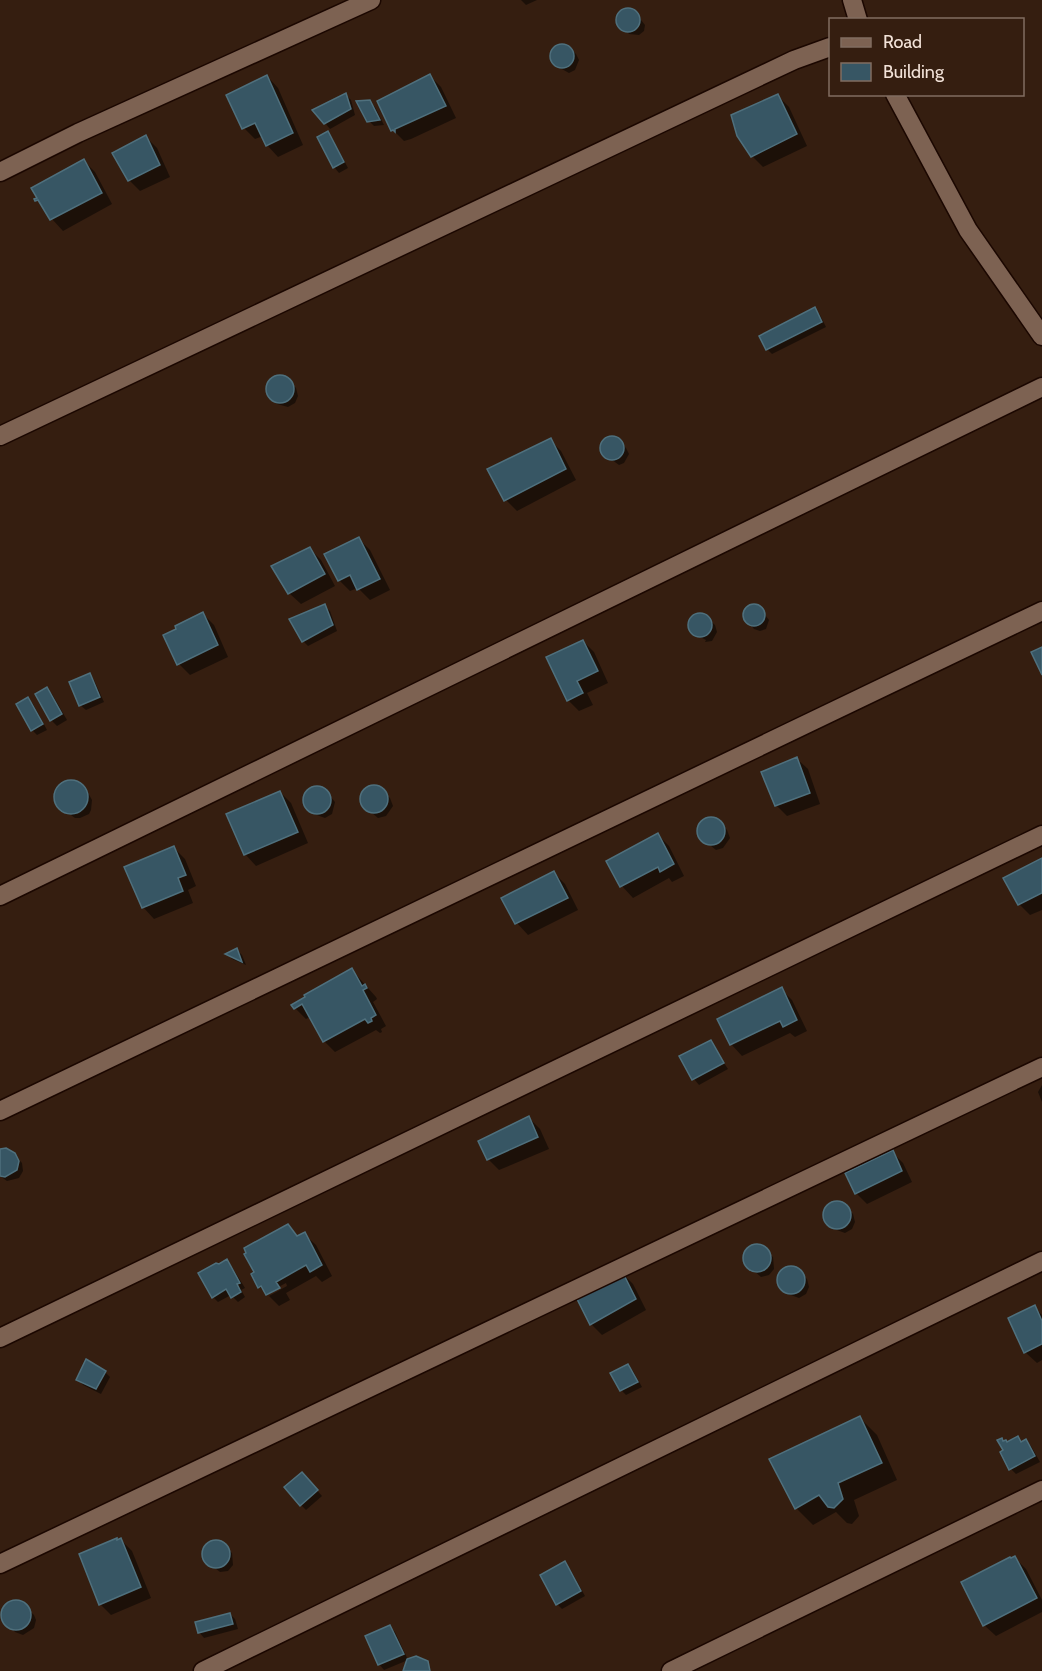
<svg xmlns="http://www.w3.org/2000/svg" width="1042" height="1671" font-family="Cabin,sans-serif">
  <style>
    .shadow { fill: #0007; fill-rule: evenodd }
    .building { fill: #375664; stroke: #4f707d; stroke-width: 1.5 }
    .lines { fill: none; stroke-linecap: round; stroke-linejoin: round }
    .street-casing { stroke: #1b0700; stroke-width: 21 }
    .street { stroke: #7d6252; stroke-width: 18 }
  </style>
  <rect width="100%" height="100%" fill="#351e10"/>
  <!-- shadow -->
  <g class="shadow">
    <path d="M521,0h16l-11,5z"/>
    <path d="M626,9l7,1 12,15 -1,6 -5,4 -10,-1 -11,-14 2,-7z"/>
    <path d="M560,46l10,2 6,6 3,6 -4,10 -6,3 -9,-5 -6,-6 -2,-6 2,-7z"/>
    <path d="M267,76l11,12 25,57 -25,12 -11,-12 -4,-9 -8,3 -11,-11z"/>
    <path d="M430,76l11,11 15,31 -45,21 -7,2 -11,-11z"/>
    <path d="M346,95l5,5 4,15 -25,14 -5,-6z"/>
    <path d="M778,96l11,11 18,39 -44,21 -11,-11z"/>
    <path d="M369,101l6,6 9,18 -10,1 -5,-5z"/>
    <path d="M327,133l5,5 16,30 -9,5 -5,-6 -15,-30z"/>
    <path d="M146,137l11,11 13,29 -30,14 -11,-11z"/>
    <path d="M84,161l11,11 17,32 -49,27 -11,-12 -19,-31z"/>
    <path d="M815,309l5,6 6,12 -54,27 -5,-5z"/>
    <path d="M279,377l11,5 6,6 2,8 -3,7 -7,4 -11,-3 -6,-6 -3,-11 4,-7z"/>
    <path d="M614,438l12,10 3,6 -5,9 -5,2 -15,-11 -1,-10 4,-5z"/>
    <path d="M550,440l11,11 15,29 -59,31 -11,-11z"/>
    <path d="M359,539l11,11 20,40 -20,10 -12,-12 -8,3 -11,-11z"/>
    <path d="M310,549l11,11 14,26 -34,18 -12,-11 -16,-26z"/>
    <path d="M324,606l6,5 7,20 -29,15 -5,-5z"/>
    <path d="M753,606l6,1 10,13 -3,9 -6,2 -6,-2 -9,-12 1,-5z"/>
    <path d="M203,614l11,11 14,32 -38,18 -11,-11z"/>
    <path d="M704,615l11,10 2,7 -5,9 -7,1 1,-2 -12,-6 -5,-7 4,-10z"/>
    <path d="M583,641l11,11 14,31 -21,10 6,12 -14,6 -11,-11z"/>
    <path d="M89,675l5,5 10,22 -18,8 -6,-5z"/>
    <path d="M47,689l5,5 15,26 -10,6 -6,-6 -14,-26z"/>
    <path d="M28,699l5,5 14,26 -10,5 -5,-5z"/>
    <path d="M796,758l12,11 12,35 -33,12 -11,-11z"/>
    <path d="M66,783h10l11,8 5,9 -1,10 -2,4 -9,4h-5l-15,-11 -4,-9 3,-10z"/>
    <path d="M316,787l8,2 11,13 -3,12 -7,4 -11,-4 -9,-13 4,-10z"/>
    <path d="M373,787h4l13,11 3,8 -7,10 -8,2 -12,-10 -4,-11 4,-7z"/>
    <path d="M280,792l11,11 17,40 -52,23 -11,-12z"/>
    <path d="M710,819l12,5 5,6 3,8 -7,10 -7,2 -16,-13 -1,-8 4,-6z"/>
    <path d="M658,835l11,11 15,30 -12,6 -3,-4 -36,20 -11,-12 -14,-25z"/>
    <path d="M174,848l11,11 11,27 -8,4 5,13 -39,16 -11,-12z"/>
    <path d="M1042,860v50l-12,5 -11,-11z"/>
    <path d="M554,873l11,11 13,26 -50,25 -11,-12 -14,-24z"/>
    <path d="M237,950l5,5 4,10 -14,-6 -4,-5z"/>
    <path d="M352,970l24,27 1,2 -4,3 13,24 -5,3 1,3 -2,1 -4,-3 -41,22 -11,-11 -14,-24 -4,2 -11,-11 12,-10z"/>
    <path d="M781,989l11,11 15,31 -12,6 -5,-4 -48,23 -11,-12 -12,-25z"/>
    <path d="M710,1042l18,27 -29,16 -5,-6 -13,-22z"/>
    <path d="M1042,1085v17l-4,-10z"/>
    <path d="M529,1118l11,11 9,20 -50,21 -11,-11z"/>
    <path d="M0,1151l14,3 8,9 1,8 -4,7 -12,3 -7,-5z"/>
    <path d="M892,1152l11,11 9,19 -45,22 -11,-11z"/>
    <path d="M836,1203l11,5 6,6 2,8 -3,7 -7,4 -11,-4 -6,-5 -3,-11 3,-7z"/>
    <path d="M288,1225l11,12 5,-3 12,11 16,31 -10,6 -6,-6 -30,17 4,7 -11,6 -19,-19zM286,1283l1,3 -18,10 -2,-3z"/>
    <path d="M752,1247h8l13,10 1,12 -5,6 -8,2 -15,-13v-12z"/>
    <path d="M227,1261l5,6 13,21 -4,2 4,7 -7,5 -7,-7 -13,7 -5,-5z"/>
    <path d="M794,1268l13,11 2,8 -3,7 -7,4 -11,-4 -6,-6 -3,-11 7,-8z"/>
    <path d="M622,1273l11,11 13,26 -44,25 -11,-11z"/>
    <path d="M1034,1307l8,8v45l-5,3 -12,-11z"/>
    <path d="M628,1366l5,5 9,16 -16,8 -5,-5z"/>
    <path d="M105,1372l5,5 -9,17 -18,-9 -5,-6z"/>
    <path d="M860,1418l17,17 20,45 -43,20 5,16 -7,8 -5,-1 -11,-11 -23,13 -17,-17z"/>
    <path d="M1018,1438l5,5 3,-2 5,5 9,16 -24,12 -5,-5 -7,-26 3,1z"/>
    <path d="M307,1479l15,17 -16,14 -5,-5z"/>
    <path d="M121,1540l11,11 19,47 -40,17 -11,-11 18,-63z"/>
    <path d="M211,1543h8l13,10 1,12 -5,6 -8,1 -15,-12v-12z"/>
    <path d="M1015,1558l11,11 16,31v12l-46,24 -12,-11 -21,-42z"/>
    <path d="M564,1563l6,6 15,27 -23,13 -5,-5z"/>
    <path d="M12,1603h9l13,12 2,5 -2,8 -11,7 -8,-3 -12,-16 3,-8z"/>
    <path d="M230,1614l5,5 3,10 -34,9 -5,-6z"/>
    <path d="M390,1627l5,5 13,28 -24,10 -5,-6z"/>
  </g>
  <!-- building -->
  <g class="building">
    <circle cx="628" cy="20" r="12"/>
    <circle cx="562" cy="56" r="12"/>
    <path d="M430,74l16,32 -51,23v3l-2,-2 -2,1 -14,-30z"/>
    <path d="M267,75l26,58 -27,13 -11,-23 -13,6 -16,-34z"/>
    <path d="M346,93l5,16 -27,15 -12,-14z"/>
    <path d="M778,94l19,40 -46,23 -14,-21 -6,-21z"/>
    <path d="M370,100l10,20 -13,2 -11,-21z"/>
    <path d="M328,131l16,31 -11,6 -16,-31z"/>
    <path d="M146,135l14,30 -32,16 -16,-28z"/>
    <path d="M84,159l18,34 -52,27 -12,-20 -3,1 -1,-2 3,-1 -6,-10z"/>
    <path d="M815,307l7,15 -56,28 -7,-14z"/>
    <circle cx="280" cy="389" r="14"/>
    <circle cx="612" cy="448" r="12"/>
    <path d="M551,438l15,31 -62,32 -17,-32z"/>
    <path d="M359,537l21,42 -23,11 -7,-15 -12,6 -14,-27z"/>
    <path d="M310,547l15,27 -37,20 -17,-28z"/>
    <path d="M325,604l8,21 -31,17 -13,-23z"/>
    <circle cx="754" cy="615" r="11"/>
    <path d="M203,612l15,33 -41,20 -14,-30 13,-6 -1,-3z"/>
    <circle cx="700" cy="625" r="12"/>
    <path d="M583,640l15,31 -21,10 6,12 -16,8 -21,-44z"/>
    <path d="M1042,647v28l-11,-23z"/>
    <path d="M90,673l10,24 -21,9 -10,-24z"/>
    <path d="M47,687l15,27 -12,7 -15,-27z"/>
    <path d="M28,697l15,27 -12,7 -15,-27z"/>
    <path d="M797,757l13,36 -35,13 -14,-34z"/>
    <circle cx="71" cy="797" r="17"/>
    <circle cx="374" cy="799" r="14"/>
    <circle cx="317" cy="800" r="14"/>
    <path d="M280,791l18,41 -54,23 -18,-41z"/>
    <circle cx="711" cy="831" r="14"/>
    <path d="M658,833l16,31 -14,8 -2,-5 -38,20 -14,-26z"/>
    <path d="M174,846l12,29 -8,3 5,13 -41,17 -18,-41z"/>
    <path d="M1042,858v35l-24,12 -15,-27z"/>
    <path d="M554,871l14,27 -53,26 -14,-26z"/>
    <path d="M237,948l5,14 -17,-8z"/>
    <path d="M352,968l10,18 3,-2 2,4 -4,2 13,25 -5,3 1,3 -4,2 -3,-4 -42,23 -21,-38 -8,5 -3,-4 14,-8 -1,-2z"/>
    <path d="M782,987l15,33 -14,7 -3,-6 -50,24 -13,-26z"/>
    <path d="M711,1040l13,23 -32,17 -13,-24z"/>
    <path d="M529,1116l9,21 -51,23 -9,-19z"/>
    <path d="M6,1148l9,5 4,8 -2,9 -12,7 -5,-1v-27z"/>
    <path d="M893,1150l9,21 -47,23 -10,-21z"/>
    <circle cx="837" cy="1215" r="14"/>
    <path d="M288,1224l9,12 8,-4 17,33 -12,7 -4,-7 -30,17 4,6 -14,7 -5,-9 -3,2 -7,-14 3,-2 -10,-18 2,-1 -2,-5z"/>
    <circle cx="757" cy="1258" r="14"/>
    <path d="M227,1259l13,24 -3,1 4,8 -10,6 -5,-9 -14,9 -14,-25 18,-10 3,1z"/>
    <circle cx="791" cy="1280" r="14"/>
    <path d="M622,1271l14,28 -46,26 -15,-30z"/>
    <path d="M1035,1305l7,16v23l-18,9 -16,-35z"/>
    <path d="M86,1359l20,12 -10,18 -20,-9z"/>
    <path d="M628,1364l10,18 -18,9 -10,-18z"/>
    <path d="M860,1416l22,47 -44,20 5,16 -9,9 -6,-1 -9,-12 -24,14 -26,-50z"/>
    <path d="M1018,1436l3,6 5,-3 9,17 -26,14 -9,-18 3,-2 -6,-10 5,-2 1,3 3,-1 1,2z"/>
    <path d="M302,1472l16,18 -18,16 -16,-19z"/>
    <path d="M117,1538v2l4,-2 20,49 -42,18 -20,-51z"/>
    <circle cx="216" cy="1554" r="14"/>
    <path d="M1015,1556l22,42 -54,28 -22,-44 49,-25 1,1z"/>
    <path d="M565,1561l16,30 -25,14 -16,-30z"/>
    <circle cx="16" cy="1615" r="15"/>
    <path d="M230,1613l3,11 -35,9 -3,-11z"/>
    <path d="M390,1625l14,29 -26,11 -13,-29z"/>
    <path d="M416,1656l12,5 2,10h-27l4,-12z"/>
  </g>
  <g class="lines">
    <defs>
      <g id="street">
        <path d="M852,0l6,20"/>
        <path d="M895,94l73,136 74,106"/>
        <path d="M0,172l78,-39 293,-133"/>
        <path d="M0,436l794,-376 36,-13"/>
        <path d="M0,896l1042,-509"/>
        <path d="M0,1111l1042,-500"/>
        <path d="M0,1338l1042,-503"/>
        <path d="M0,1564l1042,-497"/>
        <path d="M203,1671l839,-410"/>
        <path d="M671,1671l371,-181"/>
      </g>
    </defs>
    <!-- street casing -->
    <use href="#street" class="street-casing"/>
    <!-- street -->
    <use href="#street" class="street"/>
  </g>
  <!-- legend -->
  <rect x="829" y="18" width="195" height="78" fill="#351e10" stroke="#816d60" stroke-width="1.5"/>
  <rect x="841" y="38" width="30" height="9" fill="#7d6252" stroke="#816d60" stroke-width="1.5"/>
  <text x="883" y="48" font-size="18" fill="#f3e3d9">Road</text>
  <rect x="841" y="63" width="30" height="18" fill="#375664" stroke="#816d60" stroke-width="1.5"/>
  <text x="883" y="78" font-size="18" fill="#f3e3d9">Building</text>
</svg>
